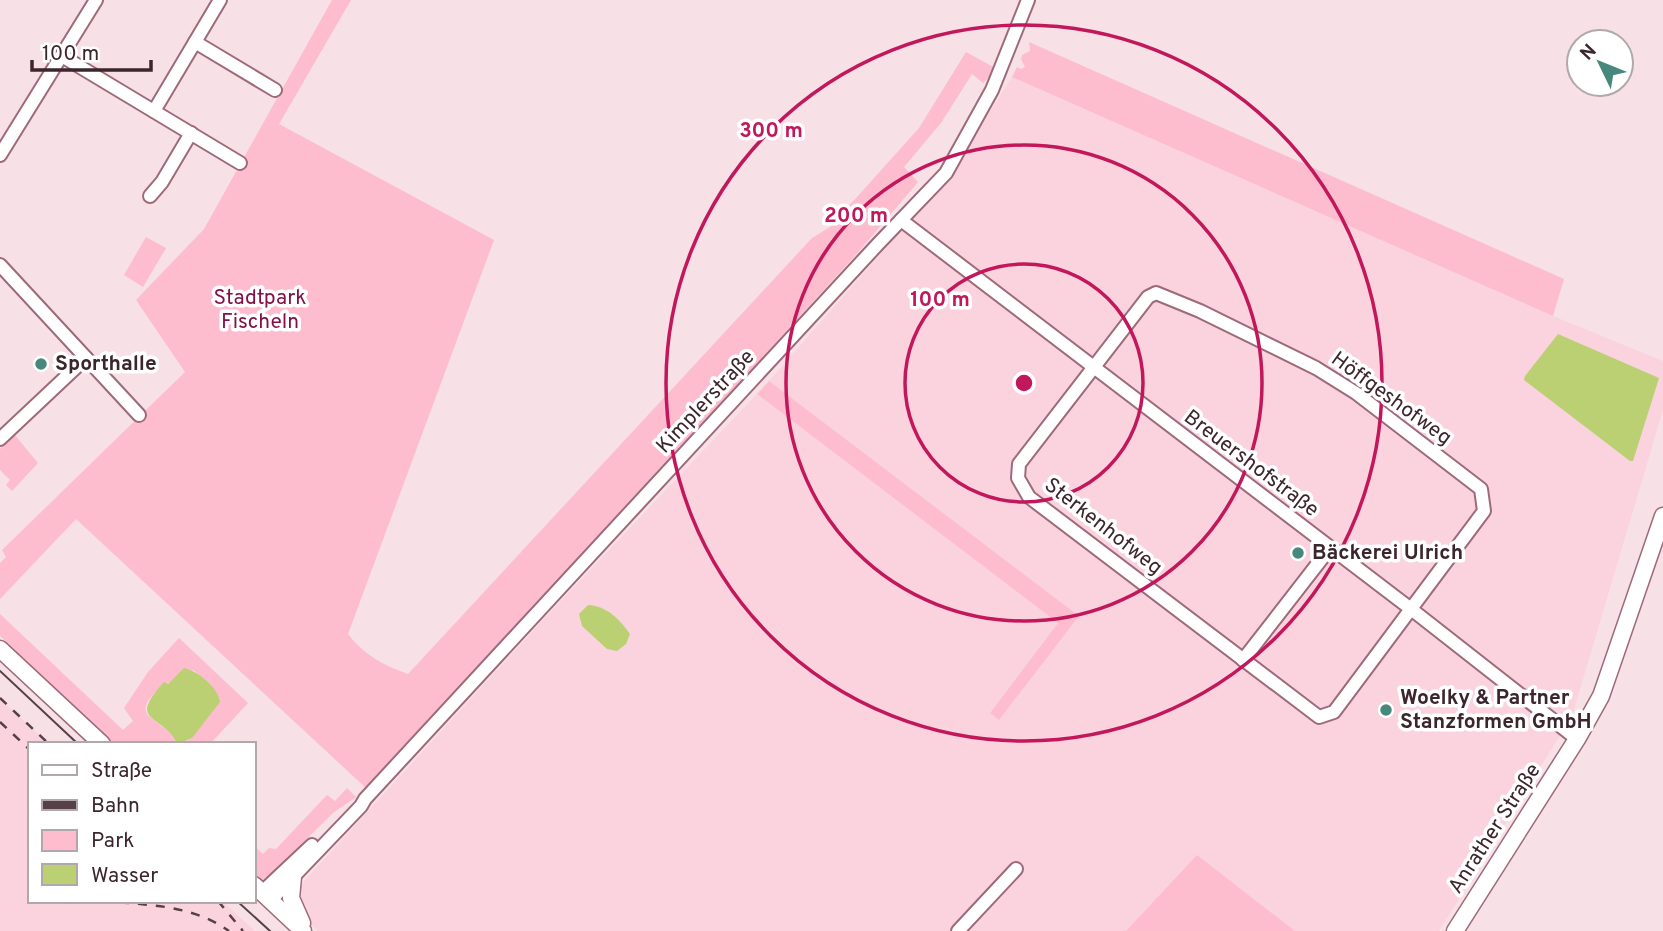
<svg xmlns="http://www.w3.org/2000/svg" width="1663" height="931" font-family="Overpass,sans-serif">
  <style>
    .built { fill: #fbd3de }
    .green { fill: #febccf }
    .water { fill: #bbd072 }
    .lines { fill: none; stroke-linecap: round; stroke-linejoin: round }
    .minor-casing { stroke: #9e6a7a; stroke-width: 16 }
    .major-casing { stroke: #9e6a7a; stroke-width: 19 }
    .minor { stroke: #fff; stroke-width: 12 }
    .major { stroke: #fff; stroke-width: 16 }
    .tram { stroke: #564047; stroke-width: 2 }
    .rail { stroke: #564047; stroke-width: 2.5; stroke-dasharray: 9 9; stroke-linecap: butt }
    .ring { fill: none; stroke: #c2185b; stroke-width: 3.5 }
    .poi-dot { fill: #46897c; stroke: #fff; stroke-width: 2.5 }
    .labels { text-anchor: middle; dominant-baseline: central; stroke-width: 7; stroke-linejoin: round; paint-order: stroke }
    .park-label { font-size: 21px; fill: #831046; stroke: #fff }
    .poi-label { font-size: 21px; font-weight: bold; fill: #3c262d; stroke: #fff; text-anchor: start }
    .street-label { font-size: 21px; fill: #3c262d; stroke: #fff }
    .centre { fill: #c2185b; stroke: #fff; stroke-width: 3.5 }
    .ring-label { font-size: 21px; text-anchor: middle; font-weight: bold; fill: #c2185b; stroke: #fff; stroke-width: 7; stroke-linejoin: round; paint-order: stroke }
  </style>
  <rect width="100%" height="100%" fill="#f7e0e6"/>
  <!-- built -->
  <g class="built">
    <path d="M1012,77l541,239 110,45v49l-91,306 -133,215h-144l-98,-75 -71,75h-808l-13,-12 -10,-28 257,-281 205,-216 301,229 -68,90 9,6 7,-8 73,-95 -310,-235 150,-171 39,-49z"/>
    <path d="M0,699l49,45h-19v157h192l33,30h-255z"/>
  </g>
  <!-- green -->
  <g class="green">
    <path d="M332,0h19l-72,124 215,116 -146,394c16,21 35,31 60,40l404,-436 18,-11 89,-99 47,-76 31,17 -14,14 -11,-9 -31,49 -37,44 14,15 -64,75 -487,532 -291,-270 -76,80v-36l6,-6 -4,-7 183,-178 -49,-72 68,-71z"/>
    <path d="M1029,42l535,237 -11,37 -541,-239 5,-10 4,2 4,-2 -4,-8 1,-4 8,-4z"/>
    <path d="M146,237l20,11 -23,39 -19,-12z"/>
    <path d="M769,381l310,235 -80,104 -9,-7 68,-90 -301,-229z"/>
    <path d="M14,434l24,29 -26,28 -6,-6 4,-5 -10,-10v-21z"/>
    <path d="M0,614l123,116 10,-9 -9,-13 24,-36 31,-34 69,65 -38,41h-29l11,-6 17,-55 -16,-13c-11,4 -62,30 -43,47 10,8 21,15 28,27h-64l-114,-108z"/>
    <path d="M347,788l9,9 -23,16 -60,59 -11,8 -8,-4v-30l9,8 6,-6 7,1 51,-54 8,6z"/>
    <path d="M1197,855l98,76h-169z"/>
  </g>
  <!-- water -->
  <g class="water">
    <path d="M1558,334l101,44 -26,83h-3l-106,-81 1,-4z"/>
    <path d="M588,605c19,1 31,14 42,29l-4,10 -9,7 -10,-2 -25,-23 -3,-12z"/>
    <path d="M184,668c14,3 34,19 36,34l-28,36 -14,6c-18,-32 -51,-21 -14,-62l4,2z"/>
  </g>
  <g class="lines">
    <defs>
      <g id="minor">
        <path d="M195,42l80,48"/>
        <path d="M62,56l178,107"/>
        <path d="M154,111l66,-111"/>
        <path d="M0,155l96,-155"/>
        <path d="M150,196l12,-14 29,-49"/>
        <path d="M901,220l510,389 166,130"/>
        <path d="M0,265l139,150"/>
        <path d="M1156,293l44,18 116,57 40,25 125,96 3,22 -150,201 -15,5 -290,-220 -11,-19 1,-14 129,-167z"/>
        <path d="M0,439l86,-81"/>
        <path d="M1243,660l87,-112"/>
        <path d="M262,892l50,-47"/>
        <path d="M270,901l91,-95 4,-7 513,-555 68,-71 46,-83 36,-90"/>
        <path d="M958,931l58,-62"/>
      </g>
      <g id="major">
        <path d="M0,649l102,95"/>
        <path d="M293,877l-2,21 11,25"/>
        <path d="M254,885l49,46"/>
        <path d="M1455,931l122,-192 24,-43 62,-180"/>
      </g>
    </defs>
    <!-- minor casing -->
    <use href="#minor" class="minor-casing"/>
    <!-- major casing -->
    <use href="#major" class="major-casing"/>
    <!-- minor -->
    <use href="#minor" class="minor"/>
    <!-- major -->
    <use href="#major" class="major"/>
    <!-- tram -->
    <g class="tram">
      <path d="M0,671l78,73"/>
      <path d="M237,901l33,30"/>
    </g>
    <!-- rail -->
    <g class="rail">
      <path d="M0,698l49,46"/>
      <path d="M0,722l30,28"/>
      <path d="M102,901c44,4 89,3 127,30"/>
      <path d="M218,901l25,30"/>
    </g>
  </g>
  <!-- distance rings -->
  <g class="ring">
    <circle cx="1024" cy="383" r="119"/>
    <circle cx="1024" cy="383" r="238"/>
    <circle cx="1024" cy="383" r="358"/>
  </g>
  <!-- markers -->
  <g class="poi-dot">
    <circle cx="41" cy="364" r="7"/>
    <circle cx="1298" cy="553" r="7"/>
    <circle cx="1386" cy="710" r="7"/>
  </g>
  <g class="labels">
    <!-- park labels -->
    <g class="park-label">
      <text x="260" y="298">Stadtpark<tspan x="260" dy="24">Fischeln</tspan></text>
    </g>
    <!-- poi labels -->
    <g class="poi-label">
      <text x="55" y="364">Sporthalle</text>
      <text x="1312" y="553">Bäckerei Ulrich</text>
      <text x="1400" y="698">Woelky &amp; Partner<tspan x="1400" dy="24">Stanzformen GmbH</tspan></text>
    </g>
    <!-- street labels -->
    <g class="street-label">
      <text transform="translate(1391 399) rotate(36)">Höffgeshofweg</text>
      <text transform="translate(706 402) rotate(-47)">Kimplerstraße</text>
      <text transform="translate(1251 464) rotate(37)">Breuershofstraße</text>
      <text transform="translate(1103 527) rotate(38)">Sterkenhofweg</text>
      <text transform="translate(1495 829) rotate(-57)">Anrather Straße</text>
    </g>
  </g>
  <circle cx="1024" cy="383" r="10" class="centre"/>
  <g class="ring-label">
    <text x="771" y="137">300 m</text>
    <text x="856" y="222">200 m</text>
    <text x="940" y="306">100 m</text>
  </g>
  <!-- legend -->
  <rect x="28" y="742" width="228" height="161" fill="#ffffff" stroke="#b1a8ab" stroke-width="2"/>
  <rect x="42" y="765" width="35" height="10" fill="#ffffff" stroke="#b1a8ab" stroke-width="2"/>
  <text x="91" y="777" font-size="21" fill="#3c262d">Straße</text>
  <rect x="42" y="800" width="35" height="10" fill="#564047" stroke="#b1a8ab" stroke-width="2"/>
  <text x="91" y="812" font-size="21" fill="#3c262d">Bahn</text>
  <rect x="42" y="830" width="35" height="21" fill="#febccf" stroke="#b1a8ab" stroke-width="2"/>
  <text x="91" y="847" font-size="21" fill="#3c262d">Park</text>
  <rect x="42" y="864" width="35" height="21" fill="#bbd072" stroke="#b1a8ab" stroke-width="2"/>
  <text x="91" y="882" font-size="21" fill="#3c262d">Wasser</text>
  <!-- north arrow -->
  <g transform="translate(1600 63) rotate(313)"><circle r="33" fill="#ffffff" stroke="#b1a8ab" stroke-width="2"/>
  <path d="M0-5L12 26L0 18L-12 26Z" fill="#46897c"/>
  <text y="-10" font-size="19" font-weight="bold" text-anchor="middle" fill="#3c262d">N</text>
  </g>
  <!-- scale -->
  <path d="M32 60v10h119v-10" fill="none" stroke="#3c262d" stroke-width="3.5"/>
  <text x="42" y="60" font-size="21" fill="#3c262d" stroke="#ffffff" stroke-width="5" paint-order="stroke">100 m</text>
</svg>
